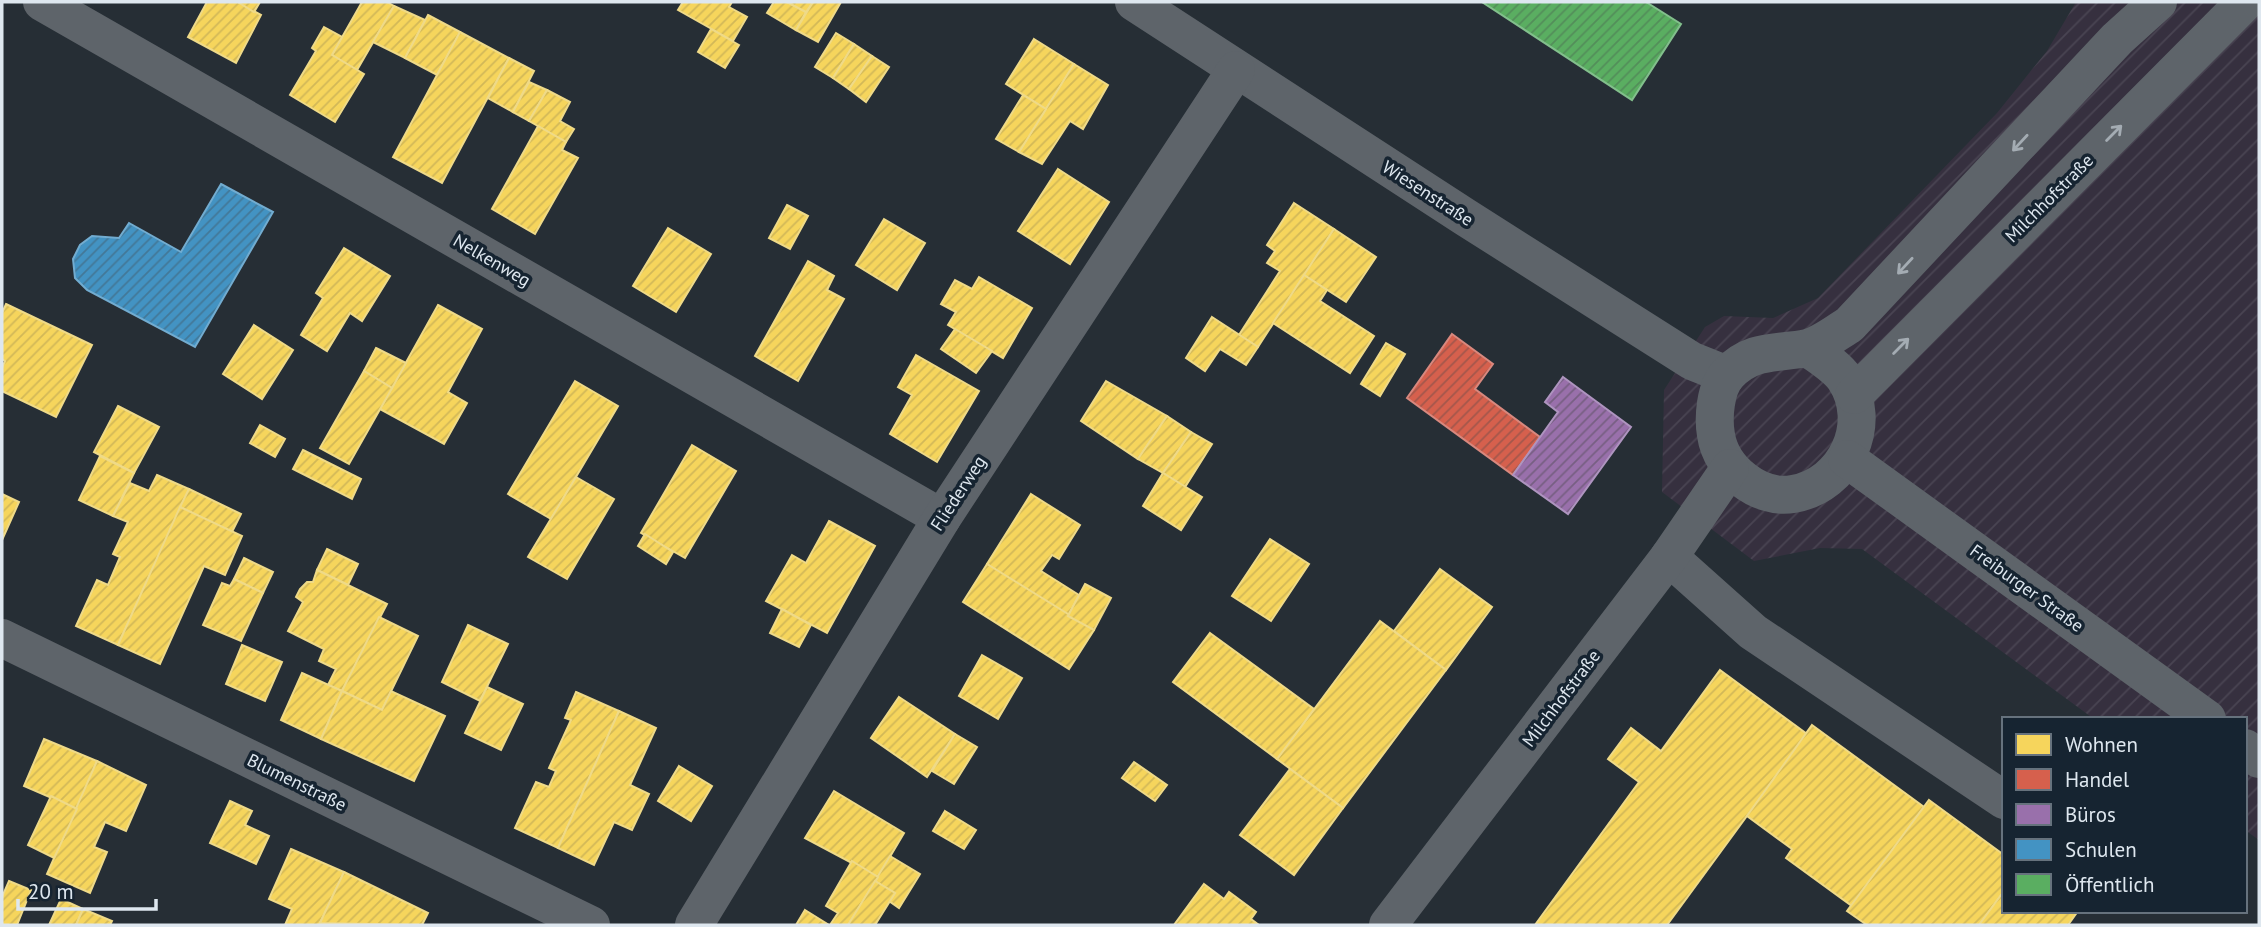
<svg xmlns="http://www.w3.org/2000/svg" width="2261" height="927" font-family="'PT Sans',sans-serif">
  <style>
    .industrial { fill: url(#industrial-furrows) }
    .homes { fill: url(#homes-hatch); stroke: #efda88; stroke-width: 2 }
    .shops { fill: url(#shops-hatch); stroke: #d8887e; stroke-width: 2 }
    .offices { fill: url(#offices-hatch); stroke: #ae94bf; stroke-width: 2 }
    .schools { fill: url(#schools-hatch); stroke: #72acd0; stroke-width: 2 }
    .public { fill: url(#public-hatch); stroke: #82bf8c; stroke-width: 2 }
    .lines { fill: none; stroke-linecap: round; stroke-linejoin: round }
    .minor { stroke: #5e646a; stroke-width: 38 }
    .oneway { stroke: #a4acb3 }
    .labels { text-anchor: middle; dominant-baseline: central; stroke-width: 7; stroke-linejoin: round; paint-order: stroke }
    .street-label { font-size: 18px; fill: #dee7ef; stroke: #162431 }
  </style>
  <defs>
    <pattern id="industrial-furrows" width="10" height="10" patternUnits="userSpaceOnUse" patternTransform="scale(1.75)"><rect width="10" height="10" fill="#36303f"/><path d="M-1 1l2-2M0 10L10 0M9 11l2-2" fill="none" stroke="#494452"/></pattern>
    <pattern id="homes-hatch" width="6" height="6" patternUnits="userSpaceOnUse" patternTransform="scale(1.75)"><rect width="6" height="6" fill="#f6d55c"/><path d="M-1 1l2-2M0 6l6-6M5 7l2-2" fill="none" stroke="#d2b858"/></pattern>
    <pattern id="shops-hatch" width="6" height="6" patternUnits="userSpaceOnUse" patternTransform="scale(1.75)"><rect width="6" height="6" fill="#d6604d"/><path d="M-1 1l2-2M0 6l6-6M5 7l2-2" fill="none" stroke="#a3574b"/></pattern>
    <pattern id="offices-hatch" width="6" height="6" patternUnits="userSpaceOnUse" patternTransform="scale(1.75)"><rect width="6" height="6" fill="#9970ab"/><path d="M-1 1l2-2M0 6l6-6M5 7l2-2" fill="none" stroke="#775f83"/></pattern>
    <pattern id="schools-hatch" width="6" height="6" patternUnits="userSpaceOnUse" patternTransform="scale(1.75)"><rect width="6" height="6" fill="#4393c3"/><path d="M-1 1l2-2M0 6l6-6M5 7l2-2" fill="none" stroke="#437898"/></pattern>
    <pattern id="public-hatch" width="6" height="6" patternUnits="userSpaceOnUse" patternTransform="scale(1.75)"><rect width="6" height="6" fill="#5aae61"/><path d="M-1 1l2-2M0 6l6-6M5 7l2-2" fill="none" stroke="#538e5a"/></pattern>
  </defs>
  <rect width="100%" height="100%" fill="#262e35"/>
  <!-- industrial -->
  <path class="industrial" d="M2076,2h183v838l-14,-10v-111h-151l-232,-170 -42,-1 -66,13 -92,-69 2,-102 41,-63 19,-11 49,2 45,-20 179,-185 50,-62z"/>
  <!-- homes -->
  <g class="homes">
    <path d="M207,2h31l23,13 -25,48 -48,-26z"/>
    <path d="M238,2h22l-6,10z"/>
    <path d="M362,2h25l7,4 -37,64 -25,-15z"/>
    <path d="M683,2h49l-3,5 18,10 -14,24 -55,-31z"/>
    <path d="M774,2h13l19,10 -10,18 -29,-17z"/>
    <path d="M787,2h26l-7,10z"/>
    <path d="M813,2h28l-23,40 -22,-12z"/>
    <path d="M394,6l31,14 -20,38 -32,-16z"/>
    <path d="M428,15l32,17 -23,43 -32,-17z"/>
    <path d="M324,27l18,10 -10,18 32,19 -29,48 -45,-27 26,-44 -4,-3z"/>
    <path d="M711,29l28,16 -14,23 -27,-16z"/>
    <path d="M460,32l49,26 -67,125 -49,-26z"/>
    <path d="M836,33l18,11 -21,34 -18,-11z"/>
    <path d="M1034,39l40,25 -28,45 -40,-25z"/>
    <path d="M854,44l18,12 -23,33 -16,-11z"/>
    <path d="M872,56l17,11 -23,35 -17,-13z"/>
    <path d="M509,58l25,13 -21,41 -25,-14z"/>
    <path d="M1074,64l34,21 -25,44 -13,-8 -28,43 -23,-12z"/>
    <path d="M529,82l18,8 -18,31 -16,-9z"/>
    <path d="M547,90l23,12 -10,19 14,8 -8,13 -37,-21z"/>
    <path d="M1023,95l23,14 -27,43 -23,-13z"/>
    <path d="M538,126l28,16 -4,8 16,8 -43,76 -43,-25z"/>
    <path d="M1058,169l51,33 -39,62 -52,-33z"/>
    <path d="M1294,203l40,26 -76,118 -19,-12 41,-64 -13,-8 8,-12 -8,-6z"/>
    <path d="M787,205l21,11 -18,33 -21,-11z"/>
    <path d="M884,219l41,24 -28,47 -41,-25z"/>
    <path d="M668,228l43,26 -35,58 -43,-26z"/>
    <path d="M1334,229l42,28 -30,45 -42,-27z"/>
    <path d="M344,248l46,28 -28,45 -12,-8 -23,38 -26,-16 22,-37 -7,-5z"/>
    <path d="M808,261l26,15 -7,14 17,9 -46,82 -43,-25z"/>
    <path d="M1304,275l23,15 -7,11 54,35 -24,37 -77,-50z"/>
    <path d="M979,277l53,31 -29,50 -55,-33 8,-13 -15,-8 14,-24 17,9z"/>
    <path d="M6,304l86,41 -36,72 -54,-26v-23l3,-7 -3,-2v-46z"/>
    <path d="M438,305l44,24 -34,63 19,11 -23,41 -64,-35z"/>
    <path d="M1212,317l46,30 -12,18 -26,-16 -15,22 -19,-13z"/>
    <path d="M254,325l39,25 -31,49 -39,-25z"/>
    <path d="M955,329l37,22 -16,22 -35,-24z"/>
    <path d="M1386,343l19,11 -25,42 -19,-12z"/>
    <path d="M376,348l30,15 -14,25 -28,-17z"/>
    <path d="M916,355l63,36 -42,71 -47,-28 22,-39 -14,-8z"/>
    <path d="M364,371l28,17 -43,76 -29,-16z"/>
    <path d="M575,381l43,25 -67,113 -43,-25z"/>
    <path d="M1106,381l61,35 -29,43 -57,-38z"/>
    <path d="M118,406l41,21 -25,46 -40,-21z"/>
    <path d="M1167,416l24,16 -28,41 -25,-14z"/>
    <path d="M260,425l25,14 -10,18 -25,-14z"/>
    <path d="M1191,432l21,12 -27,43 -22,-14z"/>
    <path d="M692,445l44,26 -51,87 -44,-25z"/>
    <path d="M303,450l58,29 -9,20 -59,-30z"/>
    <path d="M100,456l34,17 -21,43 -34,-16z"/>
    <path d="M1163,473l39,24 -21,33 -38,-24z"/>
    <path d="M157,475l32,14 -71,156 -42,-19 21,-46 11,5 12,-28 -7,-3 15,-32 -15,-6 17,-33 19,8z"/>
    <path d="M576,477l38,22 -47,80 -39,-22z"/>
    <path d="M189,489l52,25 -9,18 -52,-25z"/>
    <path d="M2,494l17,8 -17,38z"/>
    <path d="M1031,494l49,31 -21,34 -7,-4 -11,16 38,24 -11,21 -81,-52z"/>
    <path d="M180,507l62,29 -17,39 -21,-9 -44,98 -42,-19z"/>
    <path d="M829,521l46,25 -48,87 -61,-32 26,-46 14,8z"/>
    <path d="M645,534l28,18 -7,12 -28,-18z"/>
    <path d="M1270,539l39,25 -38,57 -39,-25z"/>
    <path d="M327,549l31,15 -10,21 -31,-15z"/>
    <path d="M244,558l29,14 -10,21 -29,-14z"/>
    <path d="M987,564l107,66 -25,39 -106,-67z"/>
    <path d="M1440,569l52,38 -46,63 -52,-39z"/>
    <path d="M317,570l70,34 -45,87 -14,-6 8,-16 -17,-8 5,-12 -36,-18 15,-29 -7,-5 4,-8 7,-7h6z"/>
    <path d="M234,579l29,14 -22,48 -38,-16 19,-42 8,3z"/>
    <path d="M1085,584l26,14 -17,32 -26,-14z"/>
    <path d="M782,609l29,16 -12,22 -29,-14z"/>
    <path d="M379,617l39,19 -36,74 -40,-19z"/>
    <path d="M1380,621l66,49 -103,138 -66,-49z"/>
    <path d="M468,625l40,19 -28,57 -38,-19z"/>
    <path d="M1210,633l104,76 -37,50 -104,-77z"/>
    <path d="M242,645l40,17 -17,39 -39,-17z"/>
    <path d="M982,655l40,23 -24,41 -39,-23z"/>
    <path d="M1720,670l87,64 -140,191h-132l104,-143 -31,-23 23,-31 30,23z"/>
    <path d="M302,673l40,18 -21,48 -40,-19z"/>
    <path d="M487,687l36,17 -22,46 -36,-17z"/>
    <path d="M342,691l40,19 9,-19 54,25 -31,65 -93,-42z"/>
    <path d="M576,692l43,19 -61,137 -43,-20 21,-46 13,5 7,-16 -7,-3 22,-48 -6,-2z"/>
    <path d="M899,697l56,37 -28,43 -56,-39z"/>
    <path d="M619,711l37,17 -26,57 19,9 -17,36 -18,-8 -20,43 -36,-17z"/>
    <path d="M1812,725l112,82 -72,99 -66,-48 6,-9 -45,-33z"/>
    <path d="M955,734l22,13 -23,37 -22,-13z"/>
    <path d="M44,739l53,22 -20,48 -53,-23z"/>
    <path d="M97,761l49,24 -20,46 -21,-9 -11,25 13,5 -17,41 -43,-19z"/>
    <path d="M1134,762l33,23 -12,16 -33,-23z"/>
    <path d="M679,766l33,20 -21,35 -33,-20z"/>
    <path d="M1290,769l53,39 -49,67 -54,-40z"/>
    <path d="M834,791l70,42 -26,44 -73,-39z"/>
    <path d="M51,796l26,13 -23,49 -26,-13z"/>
    <path d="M1929,800l75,55v36l-25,34h-112l-20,-14z"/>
    <path d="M230,801l22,10 -7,14 24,11 -13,28 -46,-21z"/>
    <path d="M945,811l31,19 -12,19 -31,-18z"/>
    <path d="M291,849l53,23 -25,53h-34l7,-16 -23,-10z"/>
    <path d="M890,856l30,18 -21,34 -10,-7 6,-8 -20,-12z"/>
    <path d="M852,861l26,16 -30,48h-18l8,-12 -12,-7z"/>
    <path d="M344,872l84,41 -6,12 -102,-2z"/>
    <path d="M9,881l22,9 -14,35h-15v-28z"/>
    <path d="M875,881l20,12 -20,32h-27z"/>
    <path d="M1204,884l20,15 5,-7 27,20 -5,7 8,6h-85z"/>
    <path d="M2004,891v20h74l-10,14h-89z"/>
    <path d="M61,899l22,10 -7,16h-27z"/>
    <path d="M83,909l29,12 -2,4h-34z"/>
    <path d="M805,910l24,15h-33z"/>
  </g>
  <!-- shops -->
  <path class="shops" d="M1452,334l41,30 -18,25 65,48 -27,38 -106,-77z"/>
  <!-- offices -->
  <path class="offices" d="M1563,377l68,50 -63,87 -55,-39 45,-63 -13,-10z"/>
  <!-- schools -->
  <path class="schools" d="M221,184l52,28 -78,135 -108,-57 -12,-12 -2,-19 7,-14 12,-9 27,2 10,-15 52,29z"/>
  <!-- public -->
  <path class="public" d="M1482,2h164l35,22 -49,76z"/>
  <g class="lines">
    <!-- minor -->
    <g class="minor">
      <path d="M42,2l900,516"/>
      <path d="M1134,2l331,215 227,144 35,14"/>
      <path d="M1808,348c12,9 28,18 37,31 29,44 1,106 -52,115 -35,6 -72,-25 -77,-59 -3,-17 -1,-47 12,-61 24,-26 50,-20 79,-26 14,-3 30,-16 42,-23l268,-286 41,-37"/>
      <path d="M1854,395l391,-393"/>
      <path d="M1847,459l360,260"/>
      <path d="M1669,557l84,75 251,168"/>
      <path d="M2,638l589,287"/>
      <path d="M2245,748l14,11"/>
      <path d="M694,925l248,-407 294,-448"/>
      <path d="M1388,925l281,-368 61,-89"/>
    </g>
  </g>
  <!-- one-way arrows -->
  <defs><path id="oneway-shaft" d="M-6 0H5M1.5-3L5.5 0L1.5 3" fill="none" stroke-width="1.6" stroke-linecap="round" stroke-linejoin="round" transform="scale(1.75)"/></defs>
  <g class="oneway">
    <use href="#oneway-shaft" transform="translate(2114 133) rotate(-45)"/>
    <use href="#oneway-shaft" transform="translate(2020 143) rotate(133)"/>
    <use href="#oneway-shaft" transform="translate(1905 266) rotate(133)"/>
    <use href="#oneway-shaft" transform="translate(1901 346) rotate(-45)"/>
  </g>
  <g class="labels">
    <!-- street labels -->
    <g class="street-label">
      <text transform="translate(1428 193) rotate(33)">Wiesenstraße</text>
      <text transform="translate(2049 198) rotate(-45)">Milchhofstraße</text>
      <text transform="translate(492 260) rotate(30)">Nelkenweg</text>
      <text transform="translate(958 493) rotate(-57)">Fliederweg</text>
      <text transform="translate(2027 588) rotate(36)">Freiburger Straße</text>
      <text transform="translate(1561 698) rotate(-53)">Milchhofstraße</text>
      <text transform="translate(297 782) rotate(26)">Blumenstraße</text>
    </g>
  </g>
  <!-- border -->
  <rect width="2261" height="927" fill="none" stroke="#dee7ef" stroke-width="7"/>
  <!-- legend -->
  <rect x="2002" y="717" width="245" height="196" fill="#162431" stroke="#66727d" stroke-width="2"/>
  <rect x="2016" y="734" width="35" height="21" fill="#f6d55c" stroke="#66727d" stroke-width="2"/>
  <text x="2065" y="752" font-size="21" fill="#dee7ef">Wohnen</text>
  <rect x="2016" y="769" width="35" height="21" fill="#d6604d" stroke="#66727d" stroke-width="2"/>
  <text x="2065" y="787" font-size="21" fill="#dee7ef">Handel</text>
  <rect x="2016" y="804" width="35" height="21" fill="#9970ab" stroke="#66727d" stroke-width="2"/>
  <text x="2065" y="822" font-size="21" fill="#dee7ef">Büros</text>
  <rect x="2016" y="839" width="35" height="21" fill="#4393c3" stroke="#66727d" stroke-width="2"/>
  <text x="2065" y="857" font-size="21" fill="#dee7ef">Schulen</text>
  <rect x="2016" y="874" width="35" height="21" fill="#5aae61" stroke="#66727d" stroke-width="2"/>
  <text x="2065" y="892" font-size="21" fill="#dee7ef">Öffentlich</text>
  <!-- scale -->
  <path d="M18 899v10h138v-10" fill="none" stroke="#dee7ef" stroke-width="3.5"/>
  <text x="28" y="899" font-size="21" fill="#dee7ef" stroke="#162431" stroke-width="5" paint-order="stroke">20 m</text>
</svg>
